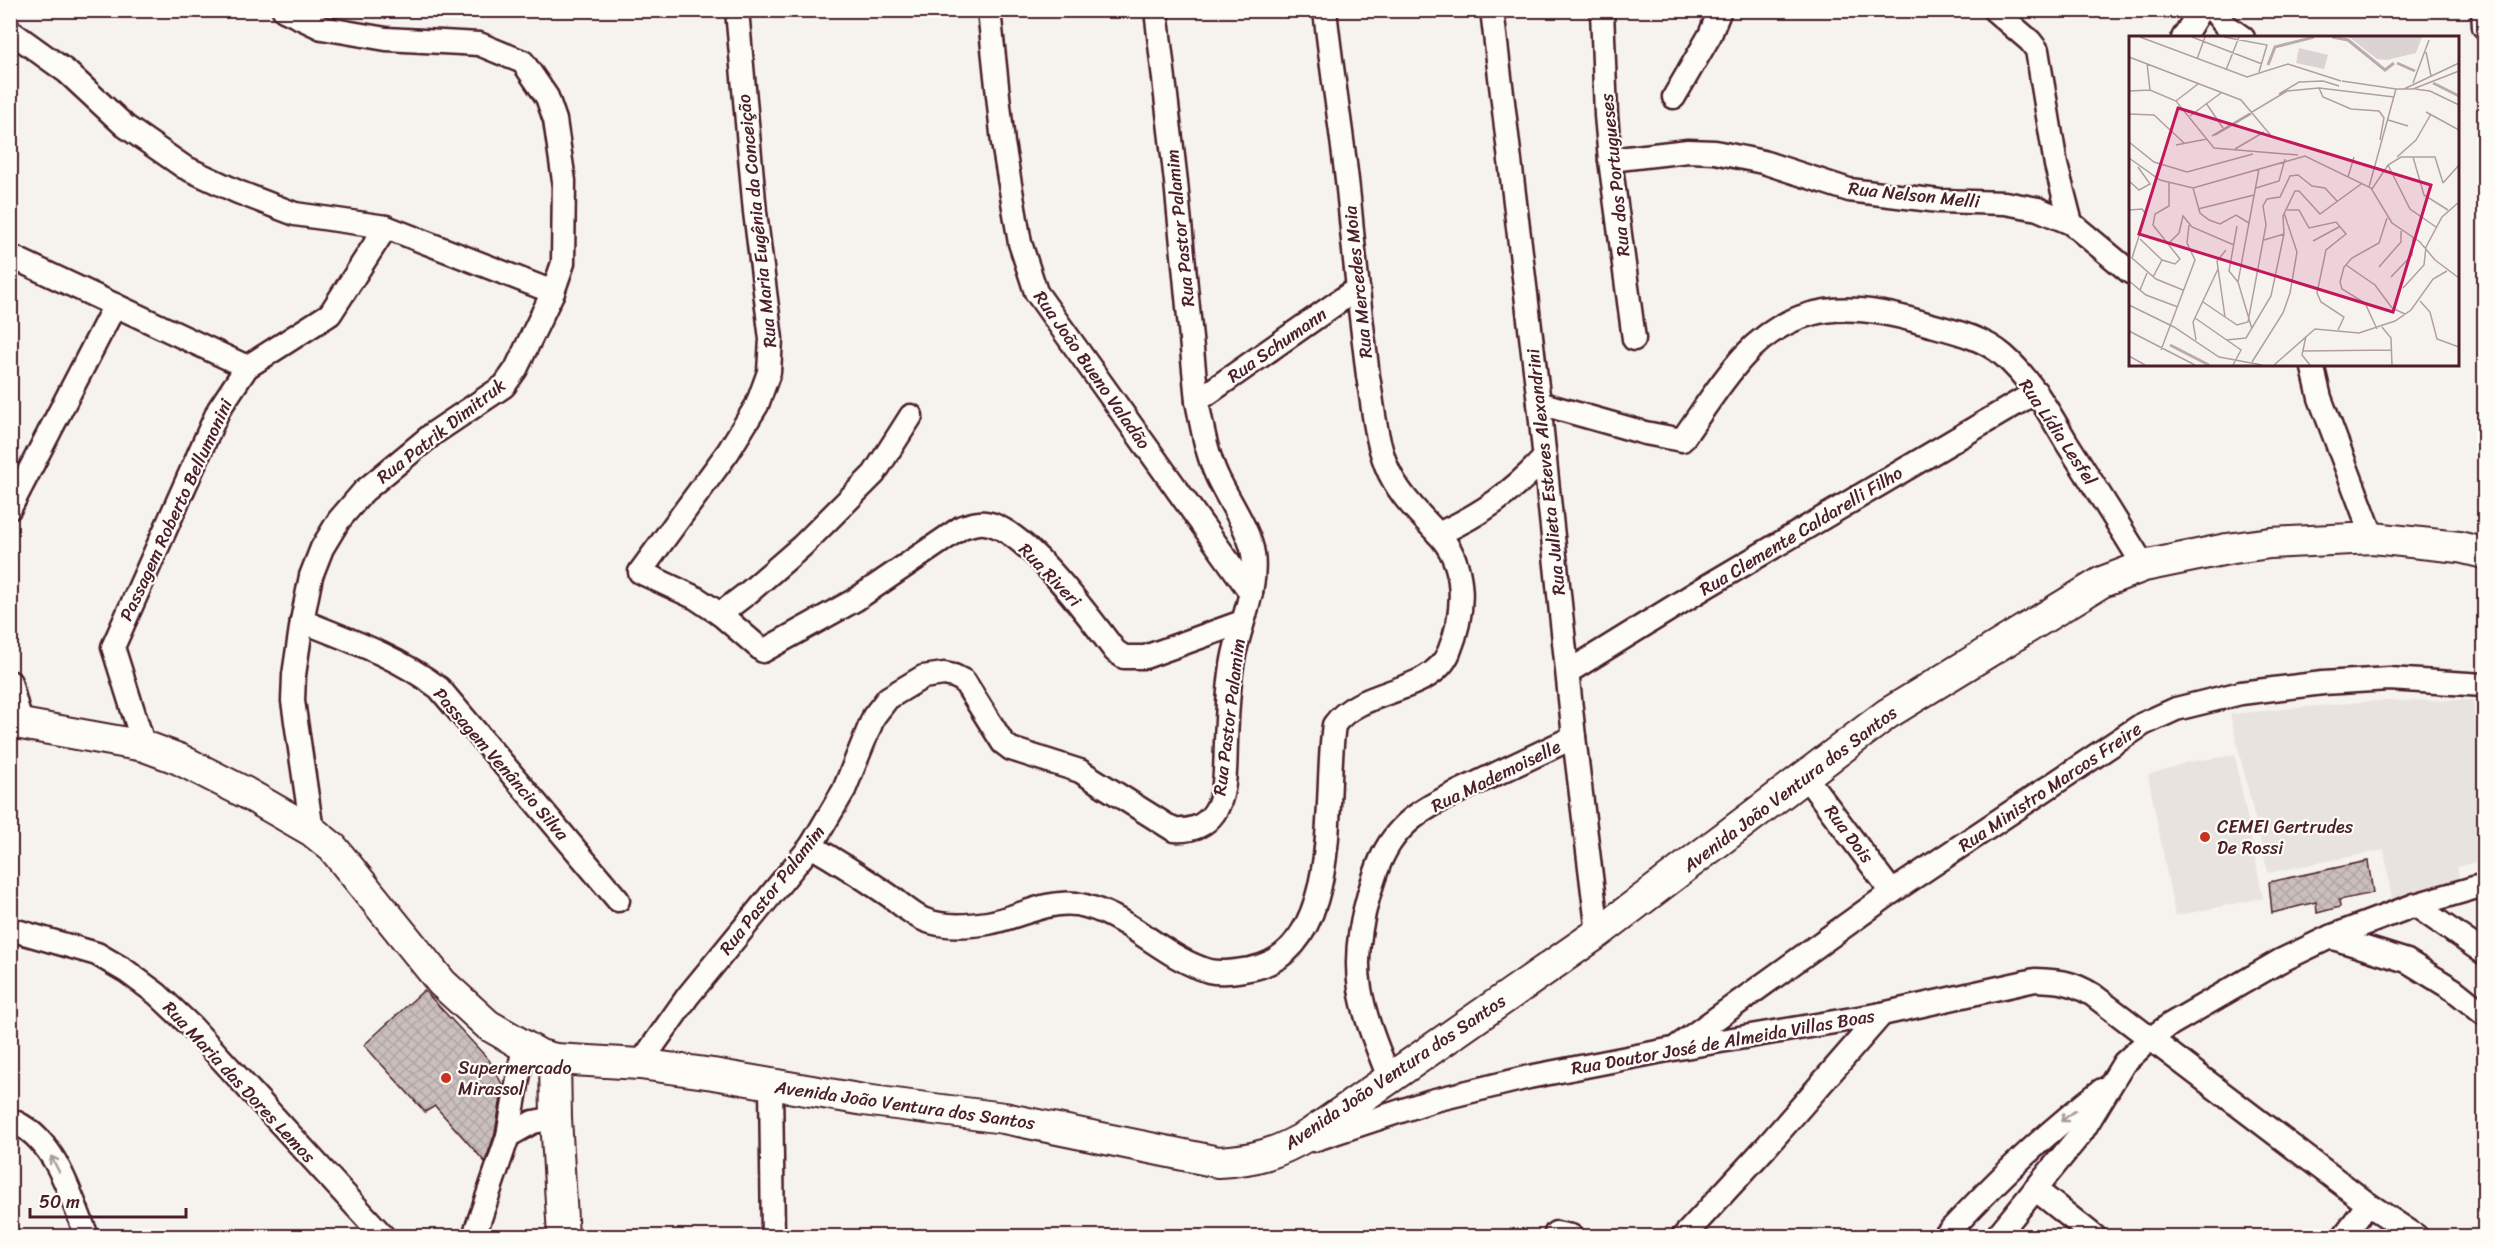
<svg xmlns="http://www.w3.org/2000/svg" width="2495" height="1247" font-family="Sriracha,sans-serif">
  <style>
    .built { fill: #e9e3e0 }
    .building { fill: url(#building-cross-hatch); stroke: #4a1f2b; stroke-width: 1.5 }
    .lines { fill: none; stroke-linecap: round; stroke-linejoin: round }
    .minor-casing { stroke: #4a1f2b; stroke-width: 27 }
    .major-casing { stroke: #4a1f2b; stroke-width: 34 }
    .minor { stroke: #fdfcf7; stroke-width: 22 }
    .major { stroke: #fdfcf7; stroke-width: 30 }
    .oneway { stroke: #ac999b }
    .poi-dot { fill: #c8321e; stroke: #fdfcf7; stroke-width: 2 }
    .labels { text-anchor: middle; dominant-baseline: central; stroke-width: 4.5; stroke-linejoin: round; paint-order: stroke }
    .street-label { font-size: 18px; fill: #4a1f2b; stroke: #fdfcf7 }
    .poi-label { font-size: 18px; fill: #4a1f2b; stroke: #fdfcf7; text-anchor: start }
    .inset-river { fill: none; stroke: #bbabac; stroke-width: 3 }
    .inset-road { fill: none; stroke: #b19ea1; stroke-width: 1.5 }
    .view { fill: #c2185b; fill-opacity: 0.15; stroke: #c2185b; stroke-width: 3 }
    .inset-edge { fill: none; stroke: #4a1f2b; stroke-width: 3 }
  </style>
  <defs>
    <pattern id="building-cross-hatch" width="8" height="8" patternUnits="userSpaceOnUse" patternTransform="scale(1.5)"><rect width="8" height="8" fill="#cbbfbe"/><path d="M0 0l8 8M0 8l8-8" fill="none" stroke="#b0a4a3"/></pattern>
  </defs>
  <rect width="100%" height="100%" fill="#f6f3ef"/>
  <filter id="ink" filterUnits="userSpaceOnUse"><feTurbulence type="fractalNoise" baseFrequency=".0167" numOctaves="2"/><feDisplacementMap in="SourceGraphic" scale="12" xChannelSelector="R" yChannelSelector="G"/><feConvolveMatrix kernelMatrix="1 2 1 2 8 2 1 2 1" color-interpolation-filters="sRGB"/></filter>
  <g filter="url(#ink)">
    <!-- built -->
    <g class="built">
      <path d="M2473,700l11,111v49l-27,7 4,19 -69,15 -8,-51 -116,23 -38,-159 141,-13z"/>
      <path d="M2235,755l28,143 -88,18 -27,-141 40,-13z"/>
    </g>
    <!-- building -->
    <g class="building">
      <path d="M2368,861l5,32 -34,7 1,7 -23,6 -1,-11 -44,11 -3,-31z"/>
      <path d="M424,990l65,70 14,26 -8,47 -10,29 -50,-56 -10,6 -61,-67z"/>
    </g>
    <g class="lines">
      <defs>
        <g id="minor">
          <path d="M284,10l38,18 64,11 93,5 44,18 24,35 8,23 9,61 -1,82 -10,29 -37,77 -12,17 -70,47 -70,58 -25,29 -17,28 -11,28 -9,45 -8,54 -1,26 19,130"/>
          <path d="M737,10l18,202 16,127 -2,33 -12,33 -29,47 -88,120 56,26 24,16 43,37 92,-51 107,-73c8,-2 15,-5 23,-4 39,4 106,96 130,128l9,6h21l97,-35"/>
          <path d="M989,10l14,133 17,100 16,49 215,301"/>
          <path d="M1492,10l47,393 35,334 24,196"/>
          <path d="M1602,10l4,105 4,45 24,179"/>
          <path d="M1994,10l36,31 7,9 19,115 15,58"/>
          <path d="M2213,10l12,15 18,13"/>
          <path d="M2483,10l1,17"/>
          <path d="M10,31l57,41 58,54 59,41 54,25 57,22 91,13 167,65"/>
          <path d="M2183,38l17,-28"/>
          <path d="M1674,97l36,-62 10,-25"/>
          <path d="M1610,160l78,-9 27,1 48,10 86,28 90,11 66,2 33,6 33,14 59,49"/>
          <path d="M10,256l237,111"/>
          <path d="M2312,364l8,34 53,140"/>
          <path d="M1197,401l161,-113"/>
          <path d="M1539,403l106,30 37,7c20,-28 39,-59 62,-84 51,-55 109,-54 176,-34 28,8 61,14 83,33 28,24 46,58 64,88 26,41 52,82 77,123"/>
          <path d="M10,508l105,-203"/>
          <path d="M1438,534c44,-20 74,-41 107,-77"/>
          <path d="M720,614l29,-22 53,-46 72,-72 37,-58"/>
          <path d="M302,621c50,20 94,35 137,67l179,212"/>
          <path d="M1568,672l136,-84 332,-196"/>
          <path d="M10,682l11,41"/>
          <path d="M144,746l-31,-99 106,-238 28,-42 83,-53 56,-87"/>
          <path d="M1805,776l87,116"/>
          <path d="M811,846c26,15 51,31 76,48 12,8 25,21 38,26 19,8 43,6 63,3 29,-5 58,-23 88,-19 50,8 85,53 133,67 13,3 28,0 41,-2 95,-18 73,-173 84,-244 27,-38 97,-30 115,-73 16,-39 19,-88 -12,-119 -20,-22 -40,-40 -51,-68 -11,-29 -13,-60 -18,-89 -7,-56 -13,-112 -18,-167 -6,-67 -18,-132 -25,-199"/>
          <path d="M2415,905l69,48"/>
          <path d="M10,929l87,25 29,17 31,23 35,33 191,209"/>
          <path d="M2330,937l77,24 47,29 30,24"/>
          <path d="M1678,1046l214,-154 251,-168 33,-15 65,-16 82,-10 66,-4 95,6"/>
          <path d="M640,1064l48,-68 123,-150 33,-56 30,-74 14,-18 35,-21 21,-3 10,2 10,5 39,62 8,6 69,22 94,59c17,1 30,-3 40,-17 13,-18 11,-50 12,-71 1,-27 2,-55 7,-82 6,-34 25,-70 20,-106 -3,-23 -26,-56 -36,-78 -11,-24 -15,-50 -20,-75l-21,-219 -20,-172"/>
          <path d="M1390,1080c-29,-73 -44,-108 -21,-186 7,-24 14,-46 32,-65 20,-22 52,-34 78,-47 32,-15 63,-30 95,-45"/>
          <path d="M771,1085l2,151"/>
          <path d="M10,1120c46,17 60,76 77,116"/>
          <path d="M508,1136l25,-14 23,-4"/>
          <path d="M1313,1140l118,-39 98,-24 144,-28 209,-35 153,-34c25,1 37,2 58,15l275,209 48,32"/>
          <path d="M2035,1189l59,47"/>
          <path d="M1556,1233l15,3"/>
          <path d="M474,1236l34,-100 16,-91"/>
          <path d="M1684,1236l82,-89 116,-133"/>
          <path d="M1945,1236c51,-55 97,-100 157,-146"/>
          <path d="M1997,1236l85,-104 42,-69 26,-24 21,-15 109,-63 50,-24 85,-32 69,-20"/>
          <path d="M2344,1236l24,-32"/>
        </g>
        <g id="major">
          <path d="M10,722l134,24 35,13 67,34 66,38 21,17 109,135 46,42 52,30 15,4 85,5 73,10 151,26 140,18 214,44c38,-2 60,-9 92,-28l288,-201 289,-219 215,-132 42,-16 83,-17 43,-6 103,-5 86,9 25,6"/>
          <path d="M555,1059l1,59 7,118"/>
        </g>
      </defs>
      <!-- minor casing -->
      <use href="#minor" class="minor-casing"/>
      <!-- major casing -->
      <use href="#major" class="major-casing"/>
      <!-- minor -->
      <use href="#minor" class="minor"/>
      <!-- major -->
      <use href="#major" class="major"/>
    </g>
    <!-- one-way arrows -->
    <defs><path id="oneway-shaft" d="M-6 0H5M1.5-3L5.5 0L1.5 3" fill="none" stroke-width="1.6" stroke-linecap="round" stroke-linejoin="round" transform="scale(1.5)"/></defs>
    <g class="oneway">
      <use href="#oneway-shaft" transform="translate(2068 1116) rotate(143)"/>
      <use href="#oneway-shaft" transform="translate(55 1164) rotate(-117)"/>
    </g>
  </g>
  <!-- markers -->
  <g class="poi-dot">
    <circle cx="2205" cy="837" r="6"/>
    <circle cx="446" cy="1078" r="6"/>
  </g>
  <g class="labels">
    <!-- street labels -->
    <g class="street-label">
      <text transform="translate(1615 175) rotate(-96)">Rua dos Portugueses</text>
      <text transform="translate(1914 195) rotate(6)">Rua Nelson Melli</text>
      <text transform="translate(757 221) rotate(-96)">Rua Maria Eugênia da Conceição</text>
      <text transform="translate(1180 228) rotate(-96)">Rua Pastor Palamim</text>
      <text transform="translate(1358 282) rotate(-96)">Rua Mercedes Moia</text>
      <text transform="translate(1277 345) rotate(-35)">Rua Schumann</text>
      <text transform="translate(1092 370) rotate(55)">Rua João Bueno Valadão</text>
      <text transform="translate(441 431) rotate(-38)">Rua Patrik Dimitruk</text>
      <text transform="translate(2058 432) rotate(56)">Rua Lídia Lesfel</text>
      <text transform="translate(1546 472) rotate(-96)">Rua Julieta Esteves Alexandrini</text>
      <text transform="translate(176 510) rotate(-65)">Passagem Roberto Bellumonini</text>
      <text transform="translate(1801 531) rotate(-31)">Rua Clemente Caldarelli Filho</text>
      <text transform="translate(1050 575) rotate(46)">Rua Riveri</text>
      <text transform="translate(1229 717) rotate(-83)">Rua Pastor Palamim</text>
      <text transform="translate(501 764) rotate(49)">Passagem Venâncio Silva</text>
      <text transform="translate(1496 776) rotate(-26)">Rua Mademoiselle</text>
      <text transform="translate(2050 787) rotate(-34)">Rua Ministro Marcos Freire</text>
      <text transform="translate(1790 789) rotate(-37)">Avenida João Ventura dos Santos</text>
      <text transform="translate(1849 834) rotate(53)">Rua Dois</text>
      <text transform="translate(772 890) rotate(-52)">Rua Pastor Palamim</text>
      <text transform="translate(1723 1042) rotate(-10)">Rua Doutor José de Almeida Villas Boas</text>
      <text transform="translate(1395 1072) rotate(-34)">Avenida João Ventura dos Santos</text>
      <text transform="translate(239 1082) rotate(47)">Rua Maria das Dores Lemos</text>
      <text transform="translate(905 1105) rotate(8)">Avenida João Ventura dos Santos</text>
    </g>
    <!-- poi labels -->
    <g class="poi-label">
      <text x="2217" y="827">CEMEI Gertrudes<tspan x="2217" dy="21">De Rossi</tspan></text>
      <text x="458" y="1068">Supermercado<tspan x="458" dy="21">Mirassol</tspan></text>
    </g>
  </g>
  <!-- overview -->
  <g transform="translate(2129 36)">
    <rect width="330" height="330" fill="#f6f3ef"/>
    <path d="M220,1h73l-6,16 -29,7 -10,-1z" fill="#dcd4d2"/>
    <path d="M170,12l29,7 -4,14 -28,-6z" fill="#dcd4d2"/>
    <path class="inset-river" d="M203,1l16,3 37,30 9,-7M268,27l18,8M139,29l7,-18 39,-10M304,47l26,13M41,309l39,20"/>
    <path class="inset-road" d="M11,1l107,40 41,-13 53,17M63,1l70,27M95,1l43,8 -8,27M297,16l5,24M0,21l112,43 32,38M68,23l8,-22M18,27l3,27M97,34l13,-33M213,45l54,8M284,47l16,-43M190,52l4,9 28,12 28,2 5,7 -4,22M275,53l55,-26M286,53l15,2 29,14M0,55l21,-1 26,11 38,47 84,7M150,58l20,-12 24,-1 16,5M47,65l22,-17M77,67l17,25M297,76l33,18M0,78l25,1 30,28M61,80l31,-23M259,84l20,6M86,99l36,-21M83,100l75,-45 32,-3 75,9M0,106l25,20 33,10 66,-18M47,109l31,-6M106,113l29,-17M268,121l19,-17 15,-26M284,121l11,38 24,15M0,122l31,22 33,8 112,-32 66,32 21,35 28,19 15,18 24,18M259,129l22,44 26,18M219,141l6,-20M0,145l10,9 11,-6 -12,-17M314,147l16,-18M240,151l27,-98h17l46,-18M64,152l7,25 9,7 11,4 16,-9 13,8M127,152l23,-7 6,-22M243,153l16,-24 13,-8h34l8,26M69,173l56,-14M0,174l13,-1 4,5 -14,44 24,21 27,11M158,174h12l10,18 27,-6 10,12 -20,16 -9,43 4,9 23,15 -6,13M108,190l-8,45 9,11M11,203l22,21M135,204l20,-6M184,205l26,-14M40,207l10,-10 4,-17 9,11 42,18M217,229l29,20 17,23 13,6M250,231l22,-25v-11M24,241l9,-17 13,4 5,-5 -27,-34 2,-11 14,-8v-23M262,241l21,-22 1,-17M0,245l17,14 32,12M274,252l21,-23 2,-18 16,-30 17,-15M11,254l7,-17M291,265l10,11 7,27 22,8M74,266l34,23 11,-3 18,-97 -3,-19 4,-7 13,-2 10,-21 8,-1 14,11 13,2 12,13M0,269l45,22 45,30 43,8M96,281l-8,-56 9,-11M66,282l46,32 -8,15M253,291l9,11 1,27M123,293l-14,-47 21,-113M248,293l-12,-26 -23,-14 -2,-7 4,-15 8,-9 27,-15 8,-25M0,295l66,34M177,300l-4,19 8,10M67,304l-3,-18 25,-53M97,304l20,-2 25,-42 13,-62 -1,-18 12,-25h4l21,23 41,-30M32,314l34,-90 -8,-17 2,-18M173,315l90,-1M0,320l16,9M123,326l31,-49 7,-20 7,-41 -13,-39M145,329l41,-36 44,4 36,-12 16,-11 22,-31 14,-8"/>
    <path class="view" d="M49,72l253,77 -38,127 -254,-78z"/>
    <rect width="330" height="330" class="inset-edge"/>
  </g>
  <!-- margin -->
  <rect width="2495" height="1247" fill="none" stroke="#fdfcf7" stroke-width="36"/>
  <rect x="18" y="18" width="2459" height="1211" fill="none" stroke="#4a1f2b" stroke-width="2" filter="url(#ink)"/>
  <!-- scale -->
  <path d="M30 1208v9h156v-9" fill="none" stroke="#4a1f2b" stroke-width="3"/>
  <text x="39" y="1208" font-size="18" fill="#4a1f2b" stroke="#fdfcf7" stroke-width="4.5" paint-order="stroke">50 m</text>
</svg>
